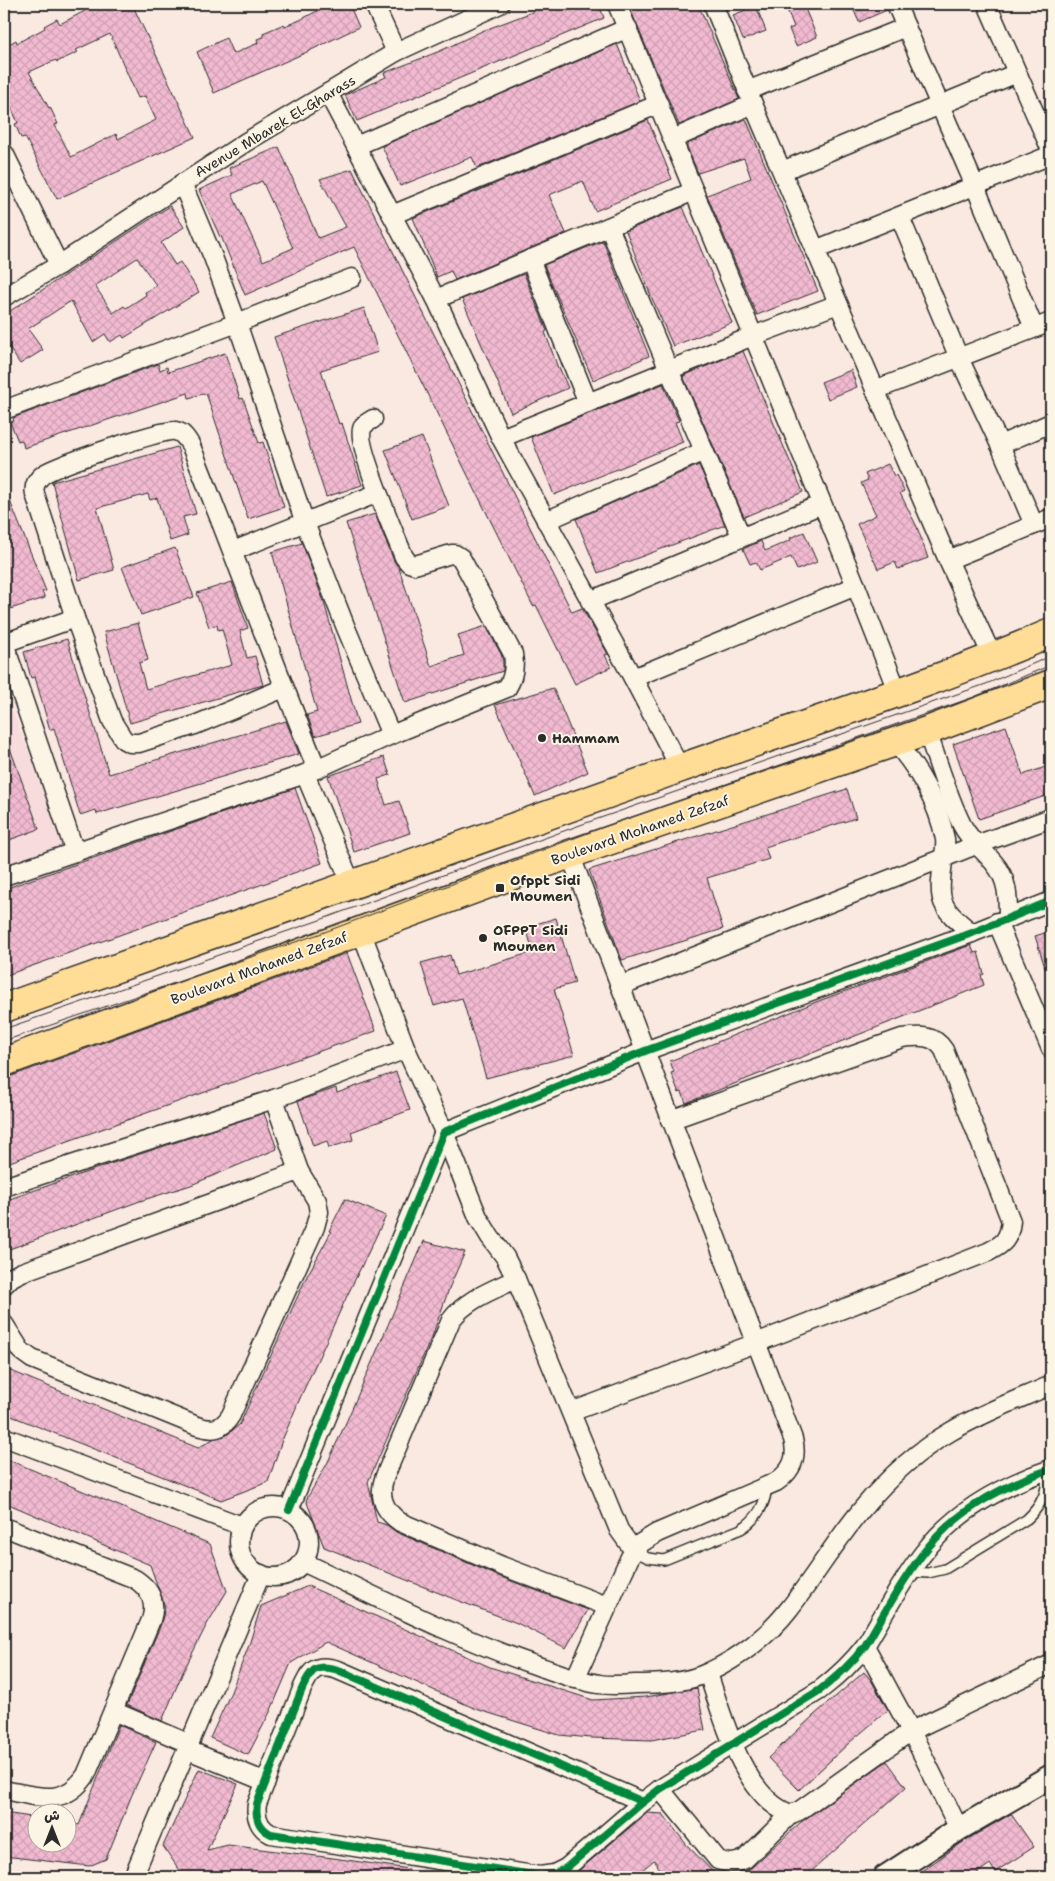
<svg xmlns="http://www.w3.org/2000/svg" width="1055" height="1881" font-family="'Shantell Sans','Playpen Sans Arabic',sans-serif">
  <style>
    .built { fill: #f8dbdc }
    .building { fill: url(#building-cross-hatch); stroke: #2b2b2b; fill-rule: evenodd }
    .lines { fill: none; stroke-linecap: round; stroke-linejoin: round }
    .service-casing { stroke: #2b2b2b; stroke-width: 12 }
    .minor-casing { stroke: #2b2b2b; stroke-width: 21 }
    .tertiary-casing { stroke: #2b2b2b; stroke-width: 26 }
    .primary-casing { stroke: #2b2b2b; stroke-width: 31 }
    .service { stroke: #fcf5e5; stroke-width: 9 }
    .minor { stroke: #fcf5e5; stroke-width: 18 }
    .tertiary { stroke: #fcf5e5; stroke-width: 22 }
    .primary { stroke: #ffdd96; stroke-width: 28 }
    .tram { stroke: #2b2b2b; stroke-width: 1 }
    .cycleway-casing { stroke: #fcf5e5; stroke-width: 11 }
    .cycleway { stroke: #00873e; stroke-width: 8 }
    .poi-dot { fill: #2b2b2b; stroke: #fcf5e5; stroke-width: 2 }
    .labels { text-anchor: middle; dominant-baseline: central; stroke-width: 4; stroke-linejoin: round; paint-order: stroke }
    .street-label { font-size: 14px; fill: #2b2b2b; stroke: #fcf5e5 }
    .poi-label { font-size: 14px; font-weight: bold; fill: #2b2b2b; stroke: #fcf5e5; text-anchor: start }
  </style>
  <defs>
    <pattern id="building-cross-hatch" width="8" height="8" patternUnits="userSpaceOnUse" patternTransform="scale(1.25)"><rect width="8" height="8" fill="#f2bad1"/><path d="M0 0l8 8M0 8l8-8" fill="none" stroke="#d0a0b4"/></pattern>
  </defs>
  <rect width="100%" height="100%" fill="#fae9e1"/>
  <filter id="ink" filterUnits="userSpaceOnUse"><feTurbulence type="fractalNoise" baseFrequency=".02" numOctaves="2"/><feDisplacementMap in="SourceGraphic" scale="10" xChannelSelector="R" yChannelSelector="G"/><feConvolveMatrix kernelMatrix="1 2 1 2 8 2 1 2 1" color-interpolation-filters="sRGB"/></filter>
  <g filter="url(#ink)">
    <!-- built -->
    <path class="built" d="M4,689l61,157 -61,19z"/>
    <!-- building -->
    <g class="building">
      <path d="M98,4h34l63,133 -138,62 -32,-62 -4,1 -6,-14 3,-1 -14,-32v-44l12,-7 1,3 15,-8 13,-7 -1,-2 13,-7 3,5zM110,34l28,64 7,-2 11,24 -38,19 -2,-5 -45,23 -16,-32 3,-1 -8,-17 -1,1 -20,-36 27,-12 1,2 21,-10 -2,-2z"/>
      <path d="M314,4h35l10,23 -52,25 -93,41 -17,-41 29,-14 7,16 25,-11 -1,-4 7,-2 -1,-4 21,-9 1,2 15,-6 17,-9z"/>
      <path d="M532,4h67l5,14 -247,103 -12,-26 41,-18 -2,-4 56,-22 42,-20 53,-20z"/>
      <path d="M628,4h70l41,95 -60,26z"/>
      <path d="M785,4h18l14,33 -21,9 -7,-17 5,-2z"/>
      <path d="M851,4h35l1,6 -28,12z"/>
      <path d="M756,6l10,25 -23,9 -10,-25z"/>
      <path d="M617,44l23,57 -163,67 -5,-11 -72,29 -18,-40z"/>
      <path d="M746,119l72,172 -61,24 -50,-120 44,-17 -7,-20 -46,15 -11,-26v-3z"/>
      <path d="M648,120l24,59 -77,32 -12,-30 -34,14 17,38 -111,47 -4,-9 -14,6 -24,-59z"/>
      <path d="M279,147l39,91 28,-11 -26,-48 32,-10 220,443 10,-4 26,46 -3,1 6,12 -36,17 -39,-79 -3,1 -179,-359 -109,48 -24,-59 -1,1 -21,-47 33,-15 -3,-7zM262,181l31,67 -30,13 -31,-67z"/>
      <path d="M170,206l14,21 -23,16 14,22 5,-3 19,30 -75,46 -2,-3 -12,7 -5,-8 -12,8 -22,-41 -43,28 15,21 -23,14 -16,-24v-25zM137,258l19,27 -11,7 1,3 -20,13 -2,-2 -11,7 -18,-27z"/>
      <path d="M683,207l49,116 -59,23 -22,-50 -25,-65z"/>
      <path d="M603,241l46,115 -56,24 -49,-115z"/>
      <path d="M524,274l23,57 -2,1 13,36 1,-1 9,21 -57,25 -49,-114z"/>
      <path d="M364,308l14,44 -57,18 18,54 3,-1 20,62 -36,12 -52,-160z"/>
      <path d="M743,351l60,141 -59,25 -61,-141z"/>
      <path d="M225,353l15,46 3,-1 16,45 4,-1 21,65 -36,12 -42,-126 -17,5 -1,-5 -164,55 -2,-8 -4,1 -8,-19 4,-1 -1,-3 145,-54 2,6 7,-3 1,5z"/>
      <path d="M851,370l6,17 -29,12 -7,-17z"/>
      <path d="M663,384l16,37 -4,1 8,20 -129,53 -23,-58z"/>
      <path d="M422,437l27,69 -37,13 -27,-69z"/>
      <path d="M177,447l19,67 -13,3 5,18 -18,6 -13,-43 -7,2 -2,-6 -51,14 17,62 -35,10 -27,-98z"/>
      <path d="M888,464l6,12 2,-1 8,16 -4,2 17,34 11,31 -30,11 -3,-7 -17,7 -21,-45 19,-9 -15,-32 7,-3 -3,-6z"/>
      <path d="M699,465l26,60 -127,48 -22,-54z"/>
      <path d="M4,486l42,105 -4,1 3,6 -35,11 -2,-7 -4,2z"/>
      <path d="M375,514l19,47 5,7 32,98 33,-11 -6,-20 28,-9 15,28 2,7v10l-98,32 -59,-180z"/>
      <path d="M804,532l13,30 -20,8 -6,-13 -31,13 -4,-8 -6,2 -7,-15 18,-8 4,10 26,-11 -1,-2z"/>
      <path d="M302,543l22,59 34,122 -43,12 -8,-21 10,-3 -45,-160z"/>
      <path d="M175,548l19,49 -53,18 -19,-48z"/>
      <path d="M232,582l16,46 -8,3 7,27 8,-2 8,29 -133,38 -26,-91 34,-9 10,37 -9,3 7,26 86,-24 -10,-36 -4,1 -1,-5 -8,2 -12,-34z"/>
      <path d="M67,639l42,135 177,-53 13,33 -202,60 -1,-4 -16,5 -26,-87 -4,2 -15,-53 -4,1 -7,-26z"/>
      <path d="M553,688l35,84 -53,24 -40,-91z"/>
      <path d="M1006,726l17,49 28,-10v29l-72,25 -26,-75z"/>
      <path d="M4,737h2l33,92 -35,13z"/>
      <path d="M384,757l6,18 -12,4 8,26 13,-4 11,32 -56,19 -26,-76z"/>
      <path d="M295,788l27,75 -318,113v-87z"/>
      <path d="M847,789l9,29 -91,29 4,12 -62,19 16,51 -101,31 -33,-90z"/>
      <path d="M556,918l19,65 -21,6 20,66 -88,23 -24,-80 -28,8 -13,-43 29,-8 6,20 77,-23 -7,-25z"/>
      <path d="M1051,931v46h-3l-13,-41z"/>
      <path d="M971,945l3,8 4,-1 6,22 -3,1 3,10 -298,118 -4,-11 -3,1 -8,-20 3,-1 -4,-11 146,-59z"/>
      <path d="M347,953l29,78 -372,133v-87h5z"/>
      <path d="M396,1072l14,38 -59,22 2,8 -24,8 -2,-7 -14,5 -15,-45 38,-13 1,5z"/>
      <path d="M264,1113l13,36 -86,36 -51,16 -136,50v-50l103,-36z"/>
      <path d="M345,1199l41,17 -39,80 -46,100 -20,47 -13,39 -47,18 -217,-87v-45l194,80 15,-9 14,-4 13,-11 66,-146 25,-46 -2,-1z"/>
      <path d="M424,1241l41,11 -15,34 -17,48 -65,148 9,40 10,3 9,7 102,44 90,34 -22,38 -49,-25 -58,-22 -135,-54 -18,-47 21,-36 21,-46z"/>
      <path d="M4,1458l206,86 17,47 -21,35 -23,46 -21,49 -35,-16 34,-81 4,-17 -15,-42 -146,-63z"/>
      <path d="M308,1586l182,81 103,33 53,-3 51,-9 8,42 -54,10 -60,-2 -32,-3 -83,-26 -150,-67 -35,21 -20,47 -23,45 -38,-17 21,-46 18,-47 12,-39z"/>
      <path d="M864,1672l7,8 17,30 -39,33 -50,47 -31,-32 45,-42z"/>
      <path d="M119,1725l37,17 -25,55 -25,62 -17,7 -85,-10v-43l34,5v26h30v-21l11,2z"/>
      <path d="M887,1761l19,26 -101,90h-67l14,-10 49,-45z"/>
      <path d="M199,1769l39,15 -31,66 21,-5 105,13 76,11 -1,8h-224l-21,-31z"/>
      <path d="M647,1813l16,1 23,30 32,33h-53l-11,-17 -20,17h-63z"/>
      <path d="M1011,1814l23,33 -39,25 -5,-8 -18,13h-59l53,-37z"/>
    </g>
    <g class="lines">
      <defs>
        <g id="service">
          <path d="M634,1551l14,7 16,2 77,-31c16,-10 24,-23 26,-42"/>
          <path d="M911,1572l17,1 17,-4 82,-50c15,-14 21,-28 20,-49"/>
        </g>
        <g id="minor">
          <path d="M374,4l22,48"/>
          <path d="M617,4l239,582 42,107"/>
          <path d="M713,4l40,100 195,456 45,98"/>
          <path d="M896,4l79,182 59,142"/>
          <path d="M987,4l64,146"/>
          <path d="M747,91l159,-64"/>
          <path d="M328,93l108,206 65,139 132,240 47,90"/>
          <path d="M673,139l80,-35"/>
          <path d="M356,146l272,-118"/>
          <path d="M4,153l55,112"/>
          <path d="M782,171l235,-98"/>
          <path d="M182,183l31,74 24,66 68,200 41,105 45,107"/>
          <path d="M392,215l267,-111"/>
          <path d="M900,217l59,141 41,87 34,80 -86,35"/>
          <path d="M609,227l60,143 72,166"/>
          <path d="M815,250l236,-95"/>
          <path d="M530,259l58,144"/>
          <path d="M4,297l55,-32 187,-123 82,-49 68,-41 104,-48"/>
          <path d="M436,299l258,-108"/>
          <path d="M875,390l176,-68"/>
          <path d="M4,410l233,-87 115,-45"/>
          <path d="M501,438l252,-102 85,-32"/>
          <path d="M1000,445l51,-22"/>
          <path d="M546,521l158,-70"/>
          <path d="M1034,525l17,-7"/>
          <path d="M233,551l145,-58"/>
          <path d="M590,601l232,-97"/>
          <path d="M4,643l71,209"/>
          <path d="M4,643l71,-25"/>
          <path d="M633,678l223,-92"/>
          <path d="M284,688l-89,37 -56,18h-9l-6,-3 -12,-19 -37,-103 -40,-124c-2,-8 2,-15 9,-20 12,-8 117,-45 131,-43 8,1 12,8 16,15 43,107 82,216 126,323"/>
          <path d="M927,731c11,31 20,64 35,94 8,16 21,24 32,38 14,16 14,34 14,54"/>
          <path d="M894,741c24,27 44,62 51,98 1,7 -1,15 -2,22 -5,42 -4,45 29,72"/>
          <path d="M305,774l46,109"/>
          <path d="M570,854l223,585c5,19 -1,32 -17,43l-119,51 -16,10 -11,14 -55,122"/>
          <path d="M4,876l301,-102 86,-39 116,-47c7,-11 8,-22 6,-34l-52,-96 -6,-4h-4l-36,11 -6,-2 -5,-6c-8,-20 -48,-112 -42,-128 1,-5 7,-7 11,-10"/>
          <path d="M997,922l54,127"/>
          <path d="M361,931l45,118 38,83 34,85 12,20 15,20 11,22 103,251 15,21"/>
          <path d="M620,986l356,-141 75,-27"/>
          <path d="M4,1187l270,-88 132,-50"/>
          <path d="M516,1279c-23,11 -49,20 -65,41l-66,156c-7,19 -2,34 15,46l102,44 105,40"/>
          <path d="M4,1285l8,-8 10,-5 277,-101"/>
          <path d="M4,1324l17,27 11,8 165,67c16,5 25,4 34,-11l84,-188 4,-15 -2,-11 -18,-30 -25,-72"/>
          <path d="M571,1412l185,-69 232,-91c16,-8 21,-13 23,-31l-67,-171c-10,-16 -25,-14 -42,-12l-232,82"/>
          <path d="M4,1437l238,89"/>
          <circle cx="274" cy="1542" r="35"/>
          <path d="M289,1510l155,-378 201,-81 327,-118 79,-32"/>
          <path d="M4,1527l131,52c15,10 22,23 16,41l-65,155c-22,33 -49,21 -82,15"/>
          <path d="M303,1562c76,36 152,76 232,103 21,7 42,16 64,19 12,2 24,1 36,0 24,0 52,-1 74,-12 30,-14 60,-37 80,-63 26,-33 47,-69 74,-101 24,-29 54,-57 87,-76 32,-19 67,-32 101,-47"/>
          <path d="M865,1646l46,85 48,98"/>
          <path d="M708,1673c14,42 36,126 83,141l8,-3 112,-80 140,-67"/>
          <path d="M113,1711l77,33"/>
          <path d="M188,1750l78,32"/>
          <path d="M660,1789l58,71c11,4 17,4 27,-1l46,-45"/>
          <path d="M643,1802l-305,-132c-23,-7 -27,0 -36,19l-45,115c-2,13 2,24 14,30l269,42 14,-2 12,-6 77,-66 17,-13 160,-99c17,-13 32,-27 45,-44 21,-35 44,-79 72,-109 30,-32 73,-54 114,-68"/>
          <path d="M133,1877l128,-303"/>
        </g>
        <path id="tertiary" d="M885,1877l74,-48 92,-53"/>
        <g id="primary">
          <path d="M4,1008c224,-81 449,-160 674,-239 125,-44 251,-84 373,-136"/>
          <path d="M4,1062l566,-208 357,-123 124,-47"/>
        </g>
      </defs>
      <!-- service casing -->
      <use href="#service" class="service-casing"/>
      <!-- minor casing -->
      <use href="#minor" class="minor-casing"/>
      <!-- tertiary casing -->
      <use href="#tertiary" class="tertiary-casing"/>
      <!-- primary casing -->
      <use href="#primary" class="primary-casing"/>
      <!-- service -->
      <use href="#service" class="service"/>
      <!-- minor -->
      <use href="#minor" class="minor"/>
      <!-- tertiary -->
      <use href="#tertiary" class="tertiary"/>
      <!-- primary -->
      <use href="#primary" class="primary"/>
      <!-- tram -->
      <g class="tram">
        <path d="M4,1029l313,-108 266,-97 403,-140 65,-28"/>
        <path d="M4,1041l318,-108 279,-105 373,-131 77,-32"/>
      </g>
      <defs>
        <g id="cycleway">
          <path d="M289,1510l155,-378 201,-81 327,-118 79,-32"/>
          <path d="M643,1802l-305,-132c-23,-7 -27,0 -36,19l-45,115c-2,13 2,24 14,30l269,42 14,-2 12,-6 77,-66 17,-13 160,-99c17,-13 32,-27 45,-44 21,-35 44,-79 72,-109 30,-32 73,-54 114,-68"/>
        </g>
      </defs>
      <!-- cycleway casing -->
      <use href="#cycleway" class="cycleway-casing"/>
      <!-- cycleway -->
      <use href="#cycleway" class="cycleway"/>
    </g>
  </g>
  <!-- markers -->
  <g class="poi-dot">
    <circle cx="542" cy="738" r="5"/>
    <rect x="495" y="883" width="10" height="10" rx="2.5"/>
    <circle cx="483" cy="938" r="5"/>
  </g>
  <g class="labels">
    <!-- street labels -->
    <g class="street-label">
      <text transform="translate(275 126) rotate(-31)">Avenue Mbarek El-Gharass</text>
      <text transform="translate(640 830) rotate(-19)">Boulevard Mohamed Zefzaf</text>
      <text transform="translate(259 968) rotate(-20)">Boulevard Mohamed Zefzaf</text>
    </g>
    <!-- poi labels -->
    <g class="poi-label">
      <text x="552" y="738">Hammam</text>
      <text x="510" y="880">Ofppt Sidi<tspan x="510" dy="16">Moumen</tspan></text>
      <text x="493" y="930">OFPPT Sidi<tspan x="493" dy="16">Moumen</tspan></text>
    </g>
  </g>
  <!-- margin -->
  <rect width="1055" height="1881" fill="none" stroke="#fcf5e5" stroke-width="20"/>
  <rect x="10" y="10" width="1035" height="1861" fill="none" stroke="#2b2b2b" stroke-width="2" filter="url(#ink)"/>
  <!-- north arrow -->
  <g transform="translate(52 1828)"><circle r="24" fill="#fcf5e5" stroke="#a8a49b"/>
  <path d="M0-4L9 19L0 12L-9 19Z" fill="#2b2b2b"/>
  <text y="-8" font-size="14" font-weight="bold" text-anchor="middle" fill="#2b2b2b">ش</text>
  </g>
</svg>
